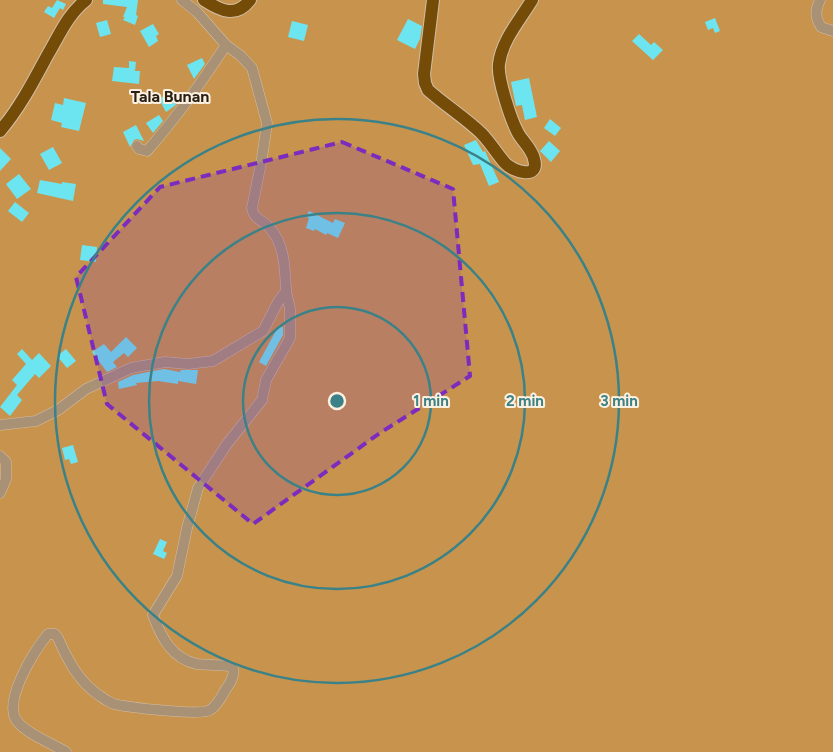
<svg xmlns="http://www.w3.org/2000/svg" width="833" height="752" font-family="Figtree,sans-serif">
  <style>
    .forest { fill: #c8944d }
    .building { fill: #6de5f0 }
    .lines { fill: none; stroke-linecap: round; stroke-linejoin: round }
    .minor-casing { stroke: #d2bea6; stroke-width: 11 }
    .major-casing { stroke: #d2bea6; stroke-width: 14 }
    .minor { stroke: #a99175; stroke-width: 10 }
    .major { stroke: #744b07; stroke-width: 12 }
    .marked { fill: #7b2cbf; fill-opacity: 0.2; stroke: #7b2cbf; stroke-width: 4; stroke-dasharray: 10 6; stroke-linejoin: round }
    .ring { fill: none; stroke: #3a8288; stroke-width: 2.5 }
    .labels { text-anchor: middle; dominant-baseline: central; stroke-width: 4; stroke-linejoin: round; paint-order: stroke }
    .quarter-label { font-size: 16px; font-weight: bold; fill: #271f15; stroke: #fef0df }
    .centre { fill: #3a8288; stroke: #fef0df; stroke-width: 2.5 }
    .ring-label { font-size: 15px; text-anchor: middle; font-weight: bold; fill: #3a8288; stroke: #fef0df; stroke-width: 4; stroke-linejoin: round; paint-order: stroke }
  </style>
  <rect width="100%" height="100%" fill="#f8e1c6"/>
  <!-- forest -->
  <rect class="forest" x="0" y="0" width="833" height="752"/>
  <!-- building -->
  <g class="building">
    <path d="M57,0l9,4 -3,6 -3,-2 -6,10 -10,-6 4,-6 4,2z"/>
    <path d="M103,0h35l-2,15 2,1 -3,9 -12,-5 2,-3h-2l4,-10 -24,-3z"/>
    <path d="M715,18l5,13 -5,2 -2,-5 -5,2 -3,-8z"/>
    <path d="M408,19l14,7 -2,13 -5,10 -18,-9z"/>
    <path d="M107,20l4,14 -11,3 -4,-14z"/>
    <path d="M292,21l16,4 -4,16 -16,-4z"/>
    <path d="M153,24l6,10 -3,2 2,5 -9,6 -9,-16z"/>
    <path d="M639,34l12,11 3,-3 9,8 -10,10 -21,-19z"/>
    <path d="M202,58l3,6 -11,15 -7,-14z"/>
    <path d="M129,61l7,1 -1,9h5l-1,13 -27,-3 2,-14 15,1z"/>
    <path d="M529,78l8,39 -12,3 -3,-15 -6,1 -5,-24z"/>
    <path d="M172,91l3,6 -3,2 4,6 -10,7 -7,-13z"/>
    <path d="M64,98l22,5 -7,28 -18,-4 1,-4 -11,-3 4,-17 8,2z"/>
    <path d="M159,115l4,6 -10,12 -7,-10z"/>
    <path d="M550,119l11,9 -6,8 -11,-8z"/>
    <path d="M136,125l8,16 -7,-2 -3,1 -4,7 -7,-15z"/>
    <path d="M476,140l7,12 2,-1 14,31 -10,4 -9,-22 -7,1 -9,-20z"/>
    <path d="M549,141l11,10 -9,11 -11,-11z"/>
    <path d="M53,147l9,16 -13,7 -9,-16z"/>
    <path d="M0,148l11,11 -11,12z"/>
    <path d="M19,174l12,15 -14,10 -11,-15z"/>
    <path d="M40,180l22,4v-2l14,2 -3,17 -36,-8z"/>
    <path d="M15,202l14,11 -7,9 -14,-11z"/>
    <path d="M309,211l24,12 2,-4 10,4 -7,15 -11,-5 -1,2 -11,-6 -1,2 -8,-3 3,-10 -3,-1z"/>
    <path d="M82,245l15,2 -1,15 -16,-2z"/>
    <path d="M279,325l4,2v8l-17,31 -7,-4z"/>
    <path d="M126,337l11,11 -9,9 -4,-4 -11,9 4,5 -10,5 -15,-20 12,-8 7,8z"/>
    <path d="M22,349l10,11 7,-7 12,13 -12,12 -4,-4 -18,21 5,5 -12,16 -10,-9 17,-22 -5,-5 14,-16 -9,-10z"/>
    <path d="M66,349l10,12 -9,7 -10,-12z"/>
    <path d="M164,369l16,3 1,-2h17l-2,14 -18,-3v3l-20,-3 -22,2 1,2 -18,4 -1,-7 15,-7z"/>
    <path d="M73,445l5,17 -7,2 -2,-5 -4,1 -3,-12z"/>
    <path d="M160,539l7,3 -4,9 4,2 -3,6 -11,-5z"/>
  </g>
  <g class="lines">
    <defs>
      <g id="minor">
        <path d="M820,0c-5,11 -5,17 1,27l12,4"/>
        <path d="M137,146l2,3 8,2c29,-33 55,-69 79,-106"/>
        <path d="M0,425l36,-4 22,-11 28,-21 45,-21 34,-6 23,2 25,-3 50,-30 15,-29 8,-11c-1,-22 -1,-47 -17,-64 -7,-8 -15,-7 -17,-19l10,-50 5,-35 -15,-55 -11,-12 -15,-11 -29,-33 -15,-12"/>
        <path d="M0,456l6,6v17l-6,14"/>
        <path d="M66,752c-13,-8 -41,-19 -49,-31 -15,-20 18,-71 31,-87h7l3,4c10,23 21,44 42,58 4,3 9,6 14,8 12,3 87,12 96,6 7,-4 12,-14 16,-21 4,-6 9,-13 7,-21l-4,-2c-10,-1 -22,-1 -32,-2 -25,-5 -36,-27 -44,-49l24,-39 10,-48 11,-40 29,-44 35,-44 4,-20 24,-42v-29l-4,-18"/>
      </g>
      <g id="major">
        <path d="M204,0c17,11 32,18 46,0"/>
        <path d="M433,0l-9,74 1,9 3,7c17,15 36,27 53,43 9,9 16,21 24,30 8,9 35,17 29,-4 -2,-10 -11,-17 -16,-26 -7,-13 -21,-55 -19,-69 3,-24 21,-44 33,-64"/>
        <path d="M0,131c19,-22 33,-49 47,-75 12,-20 20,-41 39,-56"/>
      </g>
    </defs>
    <!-- minor casing -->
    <use href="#minor" class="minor-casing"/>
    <!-- major casing -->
    <use href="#major" class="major-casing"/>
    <!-- minor -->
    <use href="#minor" class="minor"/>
    <!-- major -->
    <use href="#major" class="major"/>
  </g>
  <!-- marked area -->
  <path class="marked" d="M342,142l111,47 17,187 -90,57 -127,91 -146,-120 -31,-127 84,-90z"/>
  <!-- distance rings -->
  <g class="ring">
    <circle cx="337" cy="401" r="94"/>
    <circle cx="337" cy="401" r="188"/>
    <circle cx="337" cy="401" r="282"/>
  </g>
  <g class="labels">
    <!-- quarter labels -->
    <g class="quarter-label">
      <text x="170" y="96">Tala Bunan</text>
    </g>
  </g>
  <circle cx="337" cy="401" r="8" class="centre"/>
  <g class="ring-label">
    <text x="431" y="406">1 min</text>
    <text x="525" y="406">2 min</text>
    <text x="619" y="406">3 min</text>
  </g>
</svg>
